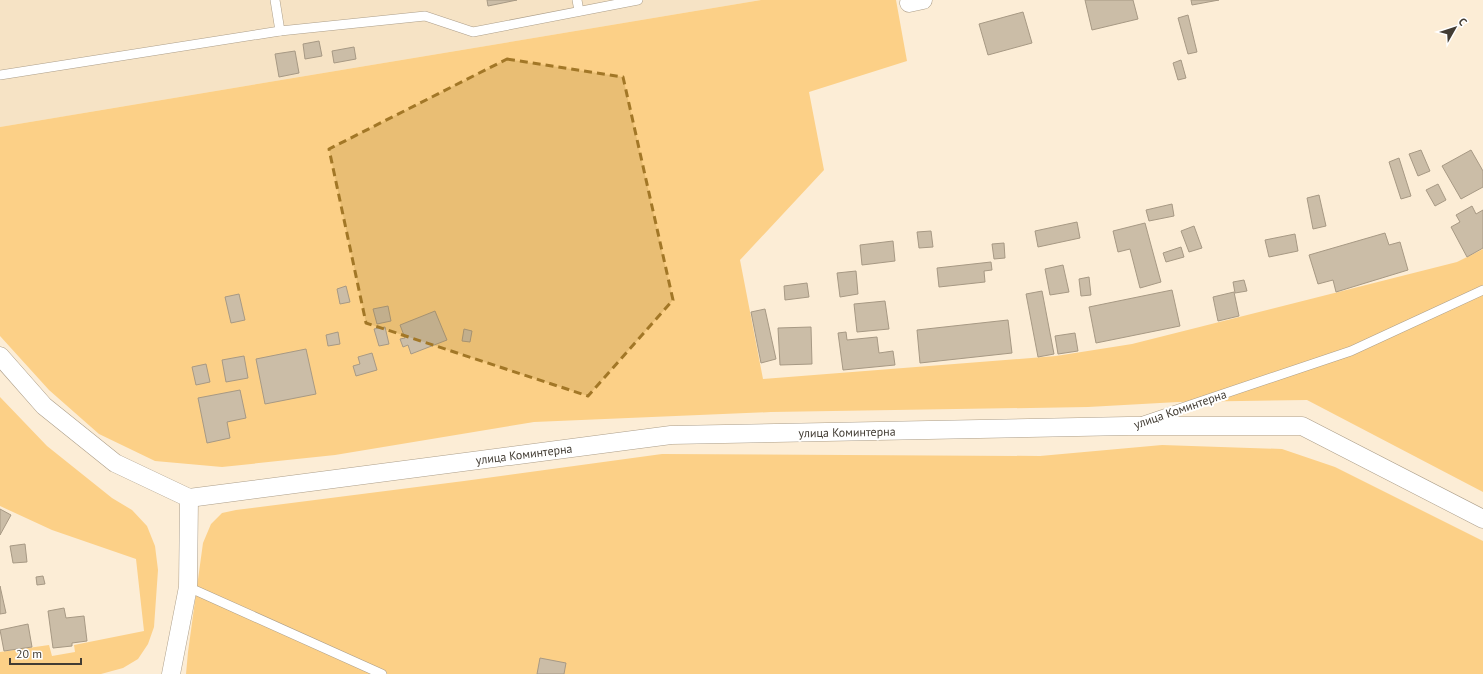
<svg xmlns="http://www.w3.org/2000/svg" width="1483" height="674" font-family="'PT Sans',sans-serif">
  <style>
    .built { fill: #f6e3c5 }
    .green { fill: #fcd087 }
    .building { fill: #cbbda7; stroke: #a79984 }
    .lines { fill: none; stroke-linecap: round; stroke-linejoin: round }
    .lane-casing { stroke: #ac9e89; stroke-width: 10 }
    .street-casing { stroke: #ac9e89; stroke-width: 19 }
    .lane { stroke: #fff; stroke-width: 9 }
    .street { stroke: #fff; stroke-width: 18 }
    .marked { fill: #a27727; fill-opacity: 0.2; stroke: #a27727; stroke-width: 3; stroke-dasharray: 8 5; stroke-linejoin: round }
    .labels { text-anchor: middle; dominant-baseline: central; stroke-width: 4; stroke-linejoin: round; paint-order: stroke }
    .street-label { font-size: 12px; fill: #423c33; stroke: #fff }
  </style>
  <rect width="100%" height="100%" fill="#fcedd6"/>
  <!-- built -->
  <path class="built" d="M0,0h761l-761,127z"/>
  <!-- green -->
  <g class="green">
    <path d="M761,0h135l11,61 -98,31 15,78 -84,90 23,119 293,-23 76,-12 325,-82 26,-13v243l-176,-92 -129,2 -90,5 -317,5 -237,10 -199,33 -113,12 -67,-6 -56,-27 -50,-44 -49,-54v-209z"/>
    <path d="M0,397l47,49 65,52 20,12 15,16 8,20 3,24 -4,57 -6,17 -10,15 -15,9 -22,6h-101v-22l49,-7 3,11 23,-4 -1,-7 70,-14 -8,-72 -84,-29 -52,-24z"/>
    <path d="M1162,445l120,4 53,18 148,74v133h-1297l2,-22 15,-109 8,-19 11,-11 14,-3 228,-29 198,-27 378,2z"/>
  </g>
  <!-- building -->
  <g class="building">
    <path d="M487,0h30l-29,6z"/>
    <path d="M1085,0h48l5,19 -46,11z"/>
    <path d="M1191,0h28l-27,5z"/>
    <path d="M1023,12l9,31 -44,12 -9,-31z"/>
    <path d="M1188,15l9,37 -9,2 -10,-36z"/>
    <path d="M319,41l3,15 -17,3 -2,-15z"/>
    <path d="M354,47l2,12 -22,4 -2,-12z"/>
    <path d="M295,51l4,22 -20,4 -4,-23z"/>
    <path d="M1181,60l5,18 -8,2 -5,-17z"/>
    <path d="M1421,150l9,21 -12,5 -9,-22z"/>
    <path d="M1471,150l12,21v16l-22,12 -19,-33z"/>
    <path d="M1399,158l12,38 -10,3 -12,-37z"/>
    <path d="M1438,184l8,16 -11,6 -9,-16z"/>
    <path d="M1319,195l7,31 -13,3 -6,-31z"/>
    <path d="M1172,204l2,12 -25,5 -3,-11z"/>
    <path d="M1472,206l4,8 7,-4v38l-16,9 -16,-30 9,-5 -4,-7z"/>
    <path d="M1077,222l3,16 -42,9 -3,-16z"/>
    <path d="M1145,223l16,59 -21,6 -10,-39 -12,3 -5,-21z"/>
    <path d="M1194,226l8,22 -13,4 -8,-21z"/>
    <path d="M931,231l2,16 -14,1 -2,-16z"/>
    <path d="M1385,233l4,12 11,-3 8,28 -72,22 -3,-12 -15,4 -9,-29z"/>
    <path d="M1295,234l3,17 -29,6 -4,-17z"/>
    <path d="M893,241l2,20 -33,4 -2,-20z"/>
    <path d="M1004,243l1,15 -11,1 -2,-15z"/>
    <path d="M1181,247l3,10 -18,5 -3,-9z"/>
    <path d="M991,262l1,8 -8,1 1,11 -46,5 -2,-19z"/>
    <path d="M1063,265l6,27 -19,3 -5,-26z"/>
    <path d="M856,271l2,23 -18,3 -3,-24z"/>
    <path d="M1089,277l2,18 -10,1 -2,-17z"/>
    <path d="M1244,280l3,11 -12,2 -2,-11z"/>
    <path d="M807,283l2,14 -24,3 -1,-14z"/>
    <path d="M346,286l4,16 -10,2 -3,-15z"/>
    <path d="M1172,290l8,36 -84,17 -7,-36z"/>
    <path d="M1042,291l12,63 -16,3 -12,-63z"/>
    <path d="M1234,292l5,24 -21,5 -5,-24z"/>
    <path d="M239,294l6,26 -14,3 -6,-26z"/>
    <path d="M885,301l4,28 -32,3 -3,-28z"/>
    <path d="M388,306l3,15 -14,3 -4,-15z"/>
    <path d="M765,309l11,50 -15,4 -10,-51z"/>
    <path d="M435,311l12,29 -36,14 -3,-9 -5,2 -3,-8 5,-1 -5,-13z"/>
    <path d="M1008,320l4,33 -92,10 -3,-33z"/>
    <path d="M385,327l4,17 -10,2 -5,-17z"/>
    <path d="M811,327l1,37 -32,1 -2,-37z"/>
    <path d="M464,329l8,2 -2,11 -8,-1z"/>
    <path d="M338,332l2,12 -12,2 -2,-11z"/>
    <path d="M846,332l1,8 30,-3 2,16 14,-2 2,14 -52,5 -5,-37z"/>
    <path d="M1075,333l3,18 -20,3 -3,-18z"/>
    <path d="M306,349l10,45 -51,10 -9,-45z"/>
    <path d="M372,353l5,17 -21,6 -3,-10 7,-2 -2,-7z"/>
    <path d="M244,356l4,22 -22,4 -4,-22z"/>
    <path d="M206,364l4,18 -14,3 -4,-18z"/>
    <path d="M240,390l6,28 -19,4 3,16 -23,5 -9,-45z"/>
    <path d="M0,509l11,6 -11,20z"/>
    <path d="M25,544l2,18 -14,1 -3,-17z"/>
    <path d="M43,576l2,8 -8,1 -1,-8z"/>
    <path d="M0,586l6,27 -6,1z"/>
    <path d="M64,608l2,10 18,-2 3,25 -15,2v3l-19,2 -5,-37z"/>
    <path d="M28,624l4,23 -28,4 -4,-21z"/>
    <path d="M540,658l26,5 -2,11h-27z"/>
  </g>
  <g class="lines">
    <defs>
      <g id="lane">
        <path d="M275,0l5,31 145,-15 48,16 165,-32"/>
        <path d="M577,0l2,11"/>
        <path d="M0,75l280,-44"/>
        <path d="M1143,421l208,-70 132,-61"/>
        <path d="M188,587l194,87"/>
      </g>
      <g id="street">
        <path d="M909,3l14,-3"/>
        <path d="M0,356l44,50 71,57 74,35"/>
        <path d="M189,498l482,-63 457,-9h174l181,93"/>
        <path d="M171,674l17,-87 1,-89"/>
      </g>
    </defs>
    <!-- lane casing -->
    <use href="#lane" class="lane-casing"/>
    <!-- street casing -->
    <use href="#street" class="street-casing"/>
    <!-- lane -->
    <use href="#lane" class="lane"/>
    <!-- street -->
    <use href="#street" class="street"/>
  </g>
  <!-- marked area -->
  <path class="marked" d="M507,59l116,18 50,223 -85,96 -222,-73 -37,-174z"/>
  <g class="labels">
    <!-- street labels -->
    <g class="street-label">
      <text transform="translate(1180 409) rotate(-19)">улица Коминтерна</text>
      <text transform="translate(847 432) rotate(-1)">улица Коминтерна</text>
      <text transform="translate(524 454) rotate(-7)">улица Коминтерна</text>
    </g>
  </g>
  <!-- north arrow -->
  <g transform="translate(1455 28) rotate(51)" stroke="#ffffff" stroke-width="3" paint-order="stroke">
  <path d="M0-3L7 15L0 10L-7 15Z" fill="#423c33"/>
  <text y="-6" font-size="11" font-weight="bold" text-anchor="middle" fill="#423c33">С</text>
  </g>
  <!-- scale -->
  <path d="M10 658v6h71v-6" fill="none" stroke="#423c33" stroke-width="2"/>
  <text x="16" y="658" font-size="12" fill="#423c33" stroke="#ffffff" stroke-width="3" paint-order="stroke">20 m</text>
</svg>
